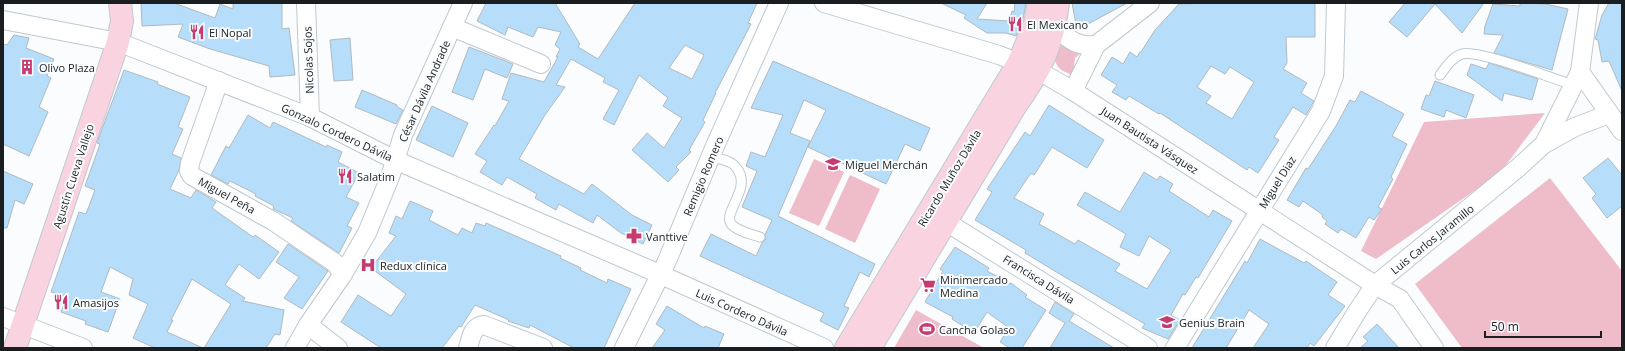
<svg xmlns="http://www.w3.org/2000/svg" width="1625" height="351" font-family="'Open Sans',sans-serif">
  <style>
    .green { fill: #efbcc9 }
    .building { fill: #b6defb; stroke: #b0b9c0; fill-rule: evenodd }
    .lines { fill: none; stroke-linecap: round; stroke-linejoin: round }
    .lane-casing { stroke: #bfc9d0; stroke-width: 11 }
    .street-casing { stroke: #bfc9d0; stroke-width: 20 }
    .secondary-casing { stroke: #bfc9d0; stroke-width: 24 }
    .lane { stroke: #fff; stroke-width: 9 }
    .street { stroke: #fff; stroke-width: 18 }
    .secondary { stroke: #fad3e0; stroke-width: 22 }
    .labels { text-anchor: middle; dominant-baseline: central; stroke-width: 4; stroke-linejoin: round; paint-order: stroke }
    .poi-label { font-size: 11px; fill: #1a1e20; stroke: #fafcfd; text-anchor: start }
    .street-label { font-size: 11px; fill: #1a1e20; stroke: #fafcfd }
  </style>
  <rect width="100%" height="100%" fill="#fafcfd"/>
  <!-- green -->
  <g class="green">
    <path d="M1062,45l19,8 -6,5 -2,17c-12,-4 -17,-7 -19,-19z"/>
    <path d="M1545,113l-45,60 -124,86 -15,-8 63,-129z"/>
    <path d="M814,159l30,13 -25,54 -30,-13z"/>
    <path d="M850,175l30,14 -25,54 -30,-14z"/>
    <path d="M1550,178l72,93v77h-160l-47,-64z"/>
    <path d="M916,310l68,38h-90z"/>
  </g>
  <!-- building -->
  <g class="building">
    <path d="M141,3h33l41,15 5,-14 13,5v-6h49v26l7,-1 6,47 -25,2 -1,-11 -59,-17 -32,-12 5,-13 -41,2z"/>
    <path d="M486,3h69l25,41 -2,3 20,12 37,-56h122l-9,20 3,1 -36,69h1l-13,27 2,2 -16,28 2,2 -15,15 3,3 -11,12 -36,-32 15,-17 17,15 18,-30 -19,-12 5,-8 -29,-23 -25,50 -11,-6 16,-29 -16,-8 2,-4 -34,-19 -15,26 9,2 -20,28 -26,44 65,35 8,-10 40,31 20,10 -9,19 -22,-11 -24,-18 -4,8 -34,-19 -3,6 -21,-12 2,-4 -30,-17 -5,8 -22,-13 7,-11 -12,-7 19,-29 1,1 14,-25 -7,-2 9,-26 33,9 14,-25h-2l4,-8 -5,-4 6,-13 -23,-5 -5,10 -25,-10 -3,8 -28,-14zM685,45l19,10 -12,24 -23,-11z"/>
    <path d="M941,3h46l-10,16 32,2 3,-10 2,1 1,-9h11l-3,16 -7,17 -10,-3h-19l-23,-15 2,-3z"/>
    <path d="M1072,3h55l-50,27z"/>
    <path d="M1215,3h100v34h-29l1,26 -4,6 24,14 -6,10 13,8 -8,14 -13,-8 -19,30 5,3 -21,33 -9,-6 -2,3 -87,-57 -1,1 -30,-18 -3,4 -14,-8 5,-7 -16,-10 11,-18 11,7 7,-12 7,5 3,-5h1l14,-22 24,-26zM1211,66l14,8 5,-7 24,15 -22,37 -26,-16 5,-7 -14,-9z"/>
    <path d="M1405,3h79l-22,30 -27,-29 -28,33 -18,-15z"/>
    <path d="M1520,3l26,1 22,5 -16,61 -58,-17 9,-18 -19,-1 1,-8 8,-22 27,2z"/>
    <path d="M1609,3h13v88l-13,-30 -7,1 -4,-22 -3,-1 7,-24z"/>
    <path d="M14,35l15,3 -3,10 28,11 -7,17 4,2 -12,29 9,5 -19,44 -26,-12v-100l4,1z"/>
    <path d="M350,38l3,42 -19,1 -4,-41z"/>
    <path d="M469,47l44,17 -6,14 -22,-9 -12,31 -21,-8z"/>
    <path d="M773,61l157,67 -10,23 -15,-7 -19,40 -78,-37 18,-37 -22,-10 -14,33 20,8 -32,75 97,48 -6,13 -9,-5 -16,34 5,2 -11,22 -18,-9 4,-8 -124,-57 11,-22 45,22 6,-13 4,-4 -1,-4 7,-15 -30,-13 15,-36 -11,-5 5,-14 14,5 18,-42 -32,-7z"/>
    <path d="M1489,63l49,16 -6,21 -28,-7 -2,8 -35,-26 4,-11 15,5z"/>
    <path d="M124,70l34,12 -1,2 33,13 -12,30 5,2 -11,25 9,4 -2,12 -9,19 21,9 5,-8 20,12 -4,6 41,29 2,-2 24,17 -20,27 -20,-15 -14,21 20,13 -2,3 41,9 -4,25 -5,-1 -9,14h-62l27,-44 -39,-25 -21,41h2l-6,12 36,16h-48l-22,-10 15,-34 -19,-9 4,-16 -23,-12 -9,25 19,7 -12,33 -23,-8 1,-3 -25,-9 6,-15 -16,-5 28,-80 7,2 9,-24 -10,-4 15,-42 -3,-1 5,-14z"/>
    <path d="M1435,81l39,14 -8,23 -20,-8 -2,7 -23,-8 5,-14 3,1z"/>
    <path d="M362,90l35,15v2l6,3 -7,14 -41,-17z"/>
    <path d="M1361,91l43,23 -12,22 15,8 -16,33 2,2 -15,28 4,2 -8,11 -5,-3 -13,21 -15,-9 -3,4 -13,-9 2,-3 -5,-4 1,-2 -20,-14 -4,6 -12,-7 19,-32 2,1 28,-43 14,-26 5,2z"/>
    <path d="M1049,105l55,35 -17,28 -35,-21 -18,28 -3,-2 -17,25 30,16 -5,10 36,20 3,-4 42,24 -5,7 32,18 24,-39 -22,-14 -10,20 -19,-9 6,-13 -49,-29 8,-13 35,20 24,-40 13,8 3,-4 13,8 -4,7 40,26 4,-7 19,11 -34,57 -2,-1 -11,18 -2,-1 -12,21 9,5 -12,19 -26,-11 3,-4 -87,-51 -33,-20 1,-3 -51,-30 17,-28 -5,-3 38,-57 5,4z"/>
    <path d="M432,106l36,17 -15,34 -37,-17z"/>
    <path d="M248,115l22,13 3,-6 53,25 1,-2 15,7 -4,10 21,11 -13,24 13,6 -12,23 5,2 -13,25 -48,-32 2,-3 -20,-9 1,-3 -19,-10 1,-2 -26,-13 -2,3 -17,-9 15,-29 3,2z"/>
    <path d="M1608,158l14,17v31l-15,12 -15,-20 4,-4 -13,-16z"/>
    <path d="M3,171l30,13 -9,20 -9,-4 -8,28h-4z"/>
    <path d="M410,201l23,10 -4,9 29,15 4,-7 10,5 4,-10 9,3 1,-3 75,33 -1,2 21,10 -1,2 27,13 1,-4 23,10 -27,59h-30l-44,-23 -1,3 -21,-7 1,-1 -34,-15 -14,22 -2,-1 -17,22h-61l-40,-26 17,-27 33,21 15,-22 -35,-26 25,-32 -7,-3 7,-17 6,3z"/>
    <path d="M1260,239l44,24 2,-2 31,21 -9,13 17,11 -31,40 -4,-3 -3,5h-54l16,-24 -20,-14 -23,38h-34l53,-87 2,2z"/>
    <path d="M288,244l40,27 -26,38 -18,-11 15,-21 -23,-15z"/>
    <path d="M955,247l34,21 -2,3 24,13v-1l16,12 -2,2 21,13 -24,38h-12l-10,-6 9,-14 -22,-16 -13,21 -22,-14 1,-2 -28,-15 18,-31 -3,-2z"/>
    <path d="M1055,302l19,12 -5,7 45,27h-64l15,-25 -16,-10z"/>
    <path d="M667,306l37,22 1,-2 19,8 -6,14h-66l13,-18 -9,-6z"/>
    <path d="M1377,324l22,24h-39l8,-7 -5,-4z"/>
  </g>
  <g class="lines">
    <defs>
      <g id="lane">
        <path d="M1440,75c6,-8 12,-18 22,-21 17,-5 90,25 112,31"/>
        <path d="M711,157c6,1 12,2 18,5 4,1 7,5 9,8 13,20 -17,44 -6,55 7,7 19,9 28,12"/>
      </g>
      <g id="street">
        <path d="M306,3l4,114"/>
        <path d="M824,3l175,52 40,16 34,20 302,194 25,14 34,49"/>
        <path d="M1589,3l-9,69 42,59"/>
        <path d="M3,20l115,22 192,75 85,43 253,109 176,79"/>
        <path d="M452,27l89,37"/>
        <path d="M1055,27c14,12 21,20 41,18"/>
        <path d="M219,81l-29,82 -1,8 3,5 81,45 62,42 8,11"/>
        <path d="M1073,91l23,-46 54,-42"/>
        <path d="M1544,144l31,-17 34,-13"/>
        <path d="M935,215l213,133"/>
        <path d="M3,317l80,31"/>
        <path d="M308,325l30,23"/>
        <path d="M295,348l13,-23 35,-51 24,-41 23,-56 13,-42 60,-132"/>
        <path d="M468,348c3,-10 4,-22 16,-23l59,23"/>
        <path d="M624,348l43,-87 48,-115 64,-143"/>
        <path d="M1175,348l146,-237 13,-35 2,-73"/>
        <path d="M1335,348l23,-38 17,-25 144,-118 25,-23 36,-72"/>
      </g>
      <g id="secondary">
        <path d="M15,348l103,-306 4,-21 -2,-18"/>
        <path d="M846,348l173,-286 16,-39 4,-20"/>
        <path d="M870,348l146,-243c24,-33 37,-61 42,-102"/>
      </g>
    </defs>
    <!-- lane casing -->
    <use href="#lane" class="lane-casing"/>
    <!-- street casing -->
    <use href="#street" class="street-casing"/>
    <!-- secondary casing -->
    <use href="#secondary" class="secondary-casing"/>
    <!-- lane -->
    <use href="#lane" class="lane"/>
    <!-- street -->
    <use href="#street" class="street"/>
    <!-- secondary -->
    <use href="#secondary" class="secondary"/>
  </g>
  <!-- icons -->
  <defs>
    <symbol id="restaurant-bare" viewBox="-9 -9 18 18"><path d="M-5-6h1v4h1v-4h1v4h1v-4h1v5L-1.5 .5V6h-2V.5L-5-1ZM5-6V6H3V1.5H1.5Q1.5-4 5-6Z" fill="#c63b70" stroke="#fafcfd" stroke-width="2.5" paint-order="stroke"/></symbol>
    <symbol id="building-bare" viewBox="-9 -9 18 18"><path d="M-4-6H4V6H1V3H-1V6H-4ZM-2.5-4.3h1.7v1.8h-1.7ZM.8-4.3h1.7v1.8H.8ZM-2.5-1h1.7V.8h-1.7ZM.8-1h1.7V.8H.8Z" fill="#c63b70" stroke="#fafcfd" stroke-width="2.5" paint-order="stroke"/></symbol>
    <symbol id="school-bare" viewBox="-9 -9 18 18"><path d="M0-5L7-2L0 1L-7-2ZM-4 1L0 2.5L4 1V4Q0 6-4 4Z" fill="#c63b70" stroke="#fafcfd" stroke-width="2.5" paint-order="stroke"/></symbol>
    <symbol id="pharmacy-bare" viewBox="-9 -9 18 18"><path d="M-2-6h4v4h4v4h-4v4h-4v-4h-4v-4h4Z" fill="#c63b70" stroke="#fafcfd" stroke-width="2.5" paint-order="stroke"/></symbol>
    <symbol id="hospital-bare" viewBox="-9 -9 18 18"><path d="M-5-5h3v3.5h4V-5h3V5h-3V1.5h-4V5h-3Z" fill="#c63b70" stroke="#fafcfd" stroke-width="2.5" paint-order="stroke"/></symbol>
    <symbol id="supermarket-bare" viewBox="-9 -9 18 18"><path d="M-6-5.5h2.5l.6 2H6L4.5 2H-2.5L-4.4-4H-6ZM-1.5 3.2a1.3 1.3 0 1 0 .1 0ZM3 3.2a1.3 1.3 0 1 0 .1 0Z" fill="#c63b70" stroke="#fafcfd" stroke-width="2.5" paint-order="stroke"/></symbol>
    <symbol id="stadium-bare" viewBox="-9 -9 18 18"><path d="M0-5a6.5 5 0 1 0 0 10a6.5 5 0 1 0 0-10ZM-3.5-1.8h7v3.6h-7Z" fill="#c63b70" stroke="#fafcfd" stroke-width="2.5" paint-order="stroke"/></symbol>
  </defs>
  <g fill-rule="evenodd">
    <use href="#restaurant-bare" x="1004" y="13" width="22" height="22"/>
    <use href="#restaurant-bare" x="186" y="21" width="22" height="22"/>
    <use href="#building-bare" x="16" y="56" width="22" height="22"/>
    <use href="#school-bare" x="822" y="153" width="22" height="22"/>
    <use href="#restaurant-bare" x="334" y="165" width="22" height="22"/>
    <use href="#pharmacy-bare" x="623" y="225" width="22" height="22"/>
    <use href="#hospital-bare" x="357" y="254" width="22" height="22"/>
    <use href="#supermarket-bare" x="917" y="274" width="22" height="22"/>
    <use href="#restaurant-bare" x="50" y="291" width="22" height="22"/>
    <use href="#school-bare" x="1156" y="311" width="22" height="22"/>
    <use href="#stadium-bare" x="916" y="318" width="22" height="22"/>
  </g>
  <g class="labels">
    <!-- poi labels -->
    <g class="poi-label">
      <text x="1027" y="24">El Mexicano</text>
      <text x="209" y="32">El Nopal</text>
      <text x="39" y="67">Olivo Plaza</text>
      <text x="845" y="164">Miguel Merchán</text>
      <text x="357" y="176">Salatim</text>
      <text x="646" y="236">Vanttive</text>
      <text x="380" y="265">Redux clínica</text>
      <text x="940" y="279">Minimercado<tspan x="940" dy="13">Medina</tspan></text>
      <text x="73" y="302">Amasijos</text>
      <text x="1179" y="322">Genius Brain</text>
      <text x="939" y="329">Cancha Golaso</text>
    </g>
    <!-- street labels -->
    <g class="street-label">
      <text transform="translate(308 60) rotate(-92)">Nicolas Sojos</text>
      <text transform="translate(424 91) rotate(-66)">César Dávila Andrade</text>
      <text transform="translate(337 132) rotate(25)">Gonzalo Cordero Dávila</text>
      <text transform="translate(1150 140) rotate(33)">Juan Bautista Vásquez</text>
      <text transform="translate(73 176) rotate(-72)">Agustín Cueva Vallejo</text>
      <text transform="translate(703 176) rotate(-67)">Remigio Romero</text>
      <text transform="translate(949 178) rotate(-59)">Ricardo Muñoz Dávila</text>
      <text transform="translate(1277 182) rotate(-58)">Miguel Diaz</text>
      <text transform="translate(227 195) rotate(29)">Miguel Peña</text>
      <text transform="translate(1432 239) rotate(-39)">Luis Carlos Jaramillo</text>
      <text transform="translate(1039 279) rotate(32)">Francisca Dávila</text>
      <text transform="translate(742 312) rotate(24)">Luis Cordero Dávila</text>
    </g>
  </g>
  <!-- border -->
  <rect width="1625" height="351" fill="none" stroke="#1a1e20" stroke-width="8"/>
  <!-- scale -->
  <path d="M1485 331v6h116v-6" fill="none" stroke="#1a1e20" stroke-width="2"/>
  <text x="1491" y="331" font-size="12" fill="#1a1e20" stroke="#fafcfd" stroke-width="3" paint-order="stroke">50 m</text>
</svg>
